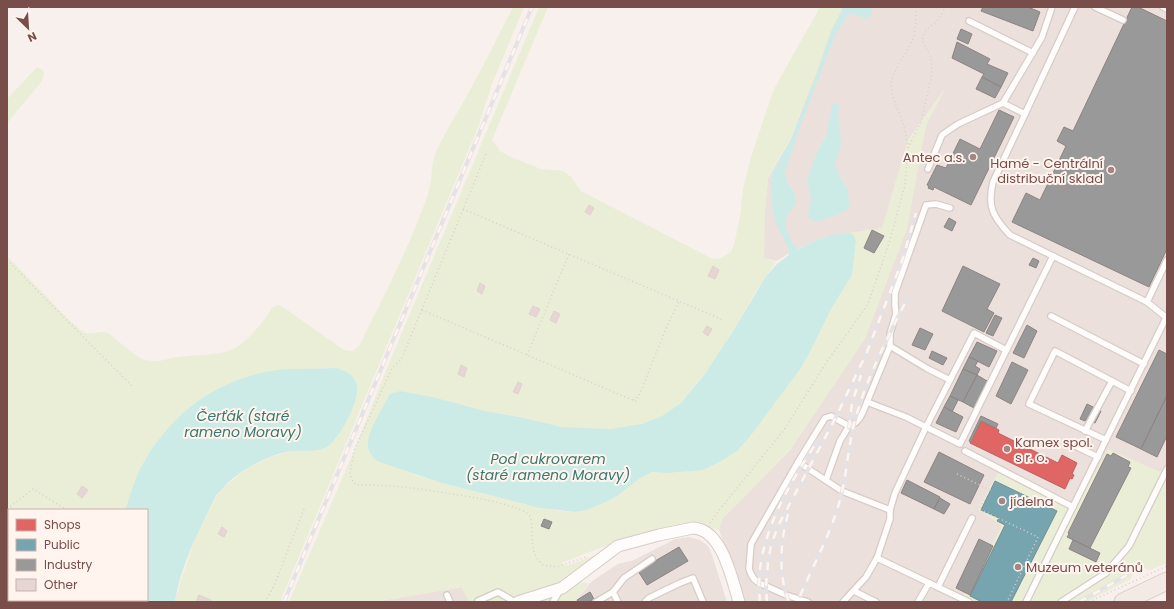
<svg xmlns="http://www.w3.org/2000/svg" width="1174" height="609" font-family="Poppins,sans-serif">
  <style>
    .industrial { fill: #ebe0dc }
    .green { fill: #eaeed6 }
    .water { fill: #ccebe6 }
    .shops { fill: #e06666; stroke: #c15e5d }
    .public { fill: #76a5af; stroke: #778b90 }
    .industry { fill: #999; stroke: #8f8281 }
    .building { fill: #e5d6d3; stroke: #e1d1ce }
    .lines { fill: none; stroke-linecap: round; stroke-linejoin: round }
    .service-casing { stroke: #d7cbc8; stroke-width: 8 }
    .minor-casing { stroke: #d7cbc8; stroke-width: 13 }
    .primary-casing { stroke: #daccc9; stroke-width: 19 }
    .path { stroke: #dbcfcd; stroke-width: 1.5; stroke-dasharray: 1 3; stroke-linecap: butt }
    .service { stroke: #fefdfc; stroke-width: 5.5 }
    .minor { stroke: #fefdfc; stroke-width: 11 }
    .primary { stroke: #f3eae5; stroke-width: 17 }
    .rail-casing { stroke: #e4e2e5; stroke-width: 4 }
    .rail { stroke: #fff4ee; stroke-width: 2.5; stroke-dasharray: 8; stroke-linecap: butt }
    .poi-dot { fill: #a58682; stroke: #fff4ee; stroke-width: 1.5 }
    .labels { text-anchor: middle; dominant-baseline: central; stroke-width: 4; stroke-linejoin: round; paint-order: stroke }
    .poi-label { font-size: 13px; fill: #794d49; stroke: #fff4ee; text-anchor: start }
    .water-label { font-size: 14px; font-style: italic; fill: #387871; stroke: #fff4ee }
  </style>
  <rect width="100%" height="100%" fill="#f8f0ec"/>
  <!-- industrial -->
  <g class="industrial">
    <path d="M844,7h323v556l-18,7 -11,-6 -8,15 -44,23h-340l-27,-72 3,-11 69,-70 130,-300 5,-24 18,-35 -35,49 -26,89 -58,9 -26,11 -23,13 -12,-3v-40l4,-40 23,-39 41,-112z"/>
    <path d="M689,537l11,3 8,6 4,9 15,47h-152l16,-20 27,-18 16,-4 41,-21z"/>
    <path d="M462,587l7,15h-96z"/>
  </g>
  <!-- green -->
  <g class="green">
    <path d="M513,7h11l-32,77 -14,43 -198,475h-105l6,-22 16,-47 23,-43 28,-22 23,-11 21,-6 30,-2 14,-11 10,-17 11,-25 1,-8 -2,-6c-6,-4 -16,-13 -23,-14 -9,-1 -19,1 -28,1 -58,1 -107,21 -144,67 -18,22 -26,48 -36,74h-116v90h62l-3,2h-61v-346l61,63c5,4 12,12 18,14 7,2 15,-3 22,0 9,6 27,24 37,27 12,3 21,-1 33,-3 22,-3 51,1 69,-18 7,-7 14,-15 20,-23 2,-2 3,-5 5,-8 2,-2 5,-3 8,-3l64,45 9,1 6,-5c25,-50 51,-100 69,-152 5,-14 2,-28 8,-42 10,-22 24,-43 35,-64 15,-26 28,-54 42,-81z"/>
    <path d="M539,7h9l-56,133 8,11 13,7 28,11 22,2 8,6 10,14 130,67 8,1 12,-7 3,-7 6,-28 3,-28 8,-32 23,-68 46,-82h24l-11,19 -17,48 -14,34 -10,28 -24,41 -3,34 -1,47 12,4c-29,38 -48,85 -80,122 -5,6 -9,14 -15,19 -31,28 -79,29 -118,24 -14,-2 -28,-7 -42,-10 -12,-3 -24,-3 -36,-6 -29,-5 -56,-15 -85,-20l-13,8 -17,37 -2,11 47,28 23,7 102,26 19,3 16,1 12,-2 19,-8 11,-6 22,-17 13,-7 14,1 86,-39 49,-66 11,-20 19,-39 21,-34 4,-34 -2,-4 -5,-4 33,-5 25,-85 39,-56 -20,38 -19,104 -42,110 -74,110 -69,70 -3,11 -23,-6 -28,4 -50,13 -57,22 5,3 41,-15 -43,31 25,1 -14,19h-106l-7,-15 -89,15h-84l65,-151 33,-83z"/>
    <path d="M37,67l6,3 1,4 -2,7 -35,42v-24z"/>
    <path d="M1108,449l59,26v88l-18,7 -11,-6 -8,15 -44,23h-126l42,-76 -24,-17 21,-38 76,39z"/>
  </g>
  <!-- water -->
  <g class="water">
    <path d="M843,7h28l1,6 -4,6 -17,-6 -5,4 -12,21 -35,92 -13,38 -1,7 3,9 7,9 1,11c-3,4 -8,8 -9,13 -4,11 3,24 11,32 9,-5 39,-18 49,-16 5,0 8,3 9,8l-4,34 -21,34 -19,39 -11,20 -49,66 -15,17 -14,9 -20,10 -37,3 -14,-1 -13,7 -22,17 -11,6 -19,8 -12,2 -35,-4 -102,-26 -61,-21c-4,-4 -8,-8 -9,-14 -2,-13 13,-36 19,-48l3,-5 10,-3 32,6 53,14 35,6 42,10 48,2 32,-5 20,-8 19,-13 23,-28 29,-44 33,-55 11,-12 12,-9 -1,-8 -11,-21 -4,-13 -2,-30 2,-11 19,-35 28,-71 9,-29z"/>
    <path d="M836,102l3,4 -1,11 3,26 -6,22 4,11 9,13 1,17 -3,5 -29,11 -6,-2 -3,-3 3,-19 -4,-16 6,-21 8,-16 5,-7 6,-33z"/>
    <path d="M334,368c11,2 20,6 23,17 4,14 -20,61 -35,64 -9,3 -20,1 -30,2 -23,3 -56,21 -71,39 -5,4 -8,12 -11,18 -15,30 -30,61 -35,94h-107l3,-2h76v-90h-22c6,-16 10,-34 19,-48 29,-51 74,-83 133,-92 18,-2 38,-1 57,-2z"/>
  </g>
  <!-- shops -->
  <path class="shops" d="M981,421l18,9 -1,3 60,30 4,-8 15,8 -5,11 2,1 -2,4 -2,-1 -5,11 -95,-46z"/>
  <!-- public -->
  <path class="public" d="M995,481l62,30 -46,91h-29l-12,-6 35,-71 -8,-4 2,-3 -18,-8z"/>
  <!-- industry -->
  <g class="industry">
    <path d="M983,7h45l12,5 -7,19 -52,-20z"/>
    <path d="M1132,7h6l29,14v228l-18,38 -137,-65 14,-29 14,7 26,-54 -9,-5 7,-14 9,4z"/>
    <path d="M961,29l11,5 -4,10 -11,-5z"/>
    <path d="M957,42l33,17 -3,5 21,9 -7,14 -19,-10 2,-3 -32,-16z"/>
    <path d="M982,77l19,10 -6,11 -19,-9z"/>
    <path d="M999,110l15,7 -43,88 -37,-18 -1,3 -5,-2 1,-2 -2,-1 10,-20 9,3 14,-29 20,10z"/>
    <path d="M949,218l7,4 -4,9 -8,-4z"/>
    <path d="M872,230l12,6 -10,17 -10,-5z"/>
    <path d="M1033,258l6,3 -3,7 -7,-3z"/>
    <path d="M963,266l37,18 -13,25 7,4 -10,19 -42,-21z"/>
    <path d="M995,315l7,3 -9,18 -7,-3z"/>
    <path d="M1027,325l10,6 -13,27 -11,-5z"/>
    <path d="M920,328l13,6 -8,16 -13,-5z"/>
    <path d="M977,342l20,9 -8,16 -20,-10z"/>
    <path d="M1159,350l8,4v41l-26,54 -25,-12z"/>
    <path d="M932,351l15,7 -4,7 -14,-7z"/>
    <path d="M969,357l9,4 -3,5 5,3 -3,6 -14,-6z"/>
    <path d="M1012,362l16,8 -17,34 -15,-8z"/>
    <path d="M963,369l14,6 -14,27 -13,-6z"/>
    <path d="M977,375l10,6 -13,27 -11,-6z"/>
    <path d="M950,396l8,4 -6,12 -8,-5z"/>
    <path d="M1167,396v40l-10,21 -16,-8z"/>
    <path d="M1087,404l14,7 -6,12 -9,-4 -1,2 -5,-2z"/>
    <path d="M944,407l19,10 -7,15 -20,-9z"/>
    <path d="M981,416l17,8 -2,4 -15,-7 -10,21 -2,-1z"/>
    <path d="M939,452l45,23 -14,29 -46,-22z"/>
    <path d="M1113,453l17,9 -2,5 3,1 -41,80 -23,-11 2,-3 -1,-1 39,-79 4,2z"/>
    <path d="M907,480l33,17 -6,12 -33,-16z"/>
    <path d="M940,498l10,6 -6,10 -10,-5z"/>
    <path d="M544,519l8,3 -3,7 -8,-3z"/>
    <path d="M979,539l14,7 -23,49 -14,-7z"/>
    <path d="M1073,540l27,13 -4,9 -27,-13z"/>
    <path d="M679,547l9,14 -41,24 -9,-14z"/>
    <path d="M590,592l4,7 -6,3h-10l-1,-2z"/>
  </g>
  <!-- building -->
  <g class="building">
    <path d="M589,205l5,3 -4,7 -5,-3z"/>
    <path d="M713,266l6,4 -4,9 -7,-3z"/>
    <path d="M480,283l5,3 -3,8 -5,-3z"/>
    <path d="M533,306l7,3 -4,8 -7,-3z"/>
    <path d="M554,311l6,3 -4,9 -6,-3z"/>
    <path d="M707,326l5,3 -4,7 -5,-4z"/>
    <path d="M461,365l6,3 -3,9 -6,-3z"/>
    <path d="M518,382l4,2 -4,10 -5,-2z"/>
    <path d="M82,486l6,4 -6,8 -5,-4z"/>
    <path d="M222,527l5,4 -3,6 -6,-3z"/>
    <path d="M199,595l12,5 -1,2h-14z"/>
  </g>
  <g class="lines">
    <defs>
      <g id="service">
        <path d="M1052,7l-10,30 -39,66 22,11 50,-107"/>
        <path d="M1095,7l28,13"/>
        <path d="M1163,7l4,2"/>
        <path d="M969,21l64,32"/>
        <path d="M1025,114l-32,68c-6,25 0,35 17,53l137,67 20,16"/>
        <path d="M928,169l14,-34 16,-11 45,-21"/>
        <path d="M1147,302l20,-42"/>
        <path d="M1051,316l93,48"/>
        <path d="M890,346v-12l6,-20 -1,-9v-12l31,-88 10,-1 14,4"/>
        <path d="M867,402l23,-56 38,23 22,11"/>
        <path d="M1085,431l27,-50"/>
        <path d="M1106,440l-77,-36 26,-53 76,40"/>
        <path d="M1071,444l27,13"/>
        <path d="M965,451l108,56"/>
        <path d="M798,462l27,-44 6,-2 18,10c11,-3 14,-14 18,-24l39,15 54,27 93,-188"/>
        <path d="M826,480l14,-39 9,-15"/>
        <path d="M877,558l92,44"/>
        <path d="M938,587l34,-69"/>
        <path d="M854,591l22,11"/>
        <path d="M613,592l11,-14 28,-19"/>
        <path d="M447,595l3,7"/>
        <path d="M478,601l20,-9 17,10"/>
        <path d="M553,602l7,-12"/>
        <path d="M596,602l17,-10 5,10"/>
        <path d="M645,602l4,-4 31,-15 13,-5 10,24"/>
        <path d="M808,602l-22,-7 -27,-12 -5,-4 -3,-5 -2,-5 2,-25 47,-82 44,29 48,19"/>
        <path d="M843,602l23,-25 11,-19 13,-39v-9l5,-17 31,-66 48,-94 32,17"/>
        <path d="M918,602l11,-19"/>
        <path d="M1026,602l140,-284"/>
        <path d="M1061,602l45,-29 23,-27 38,-77"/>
      </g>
      <path id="minor" d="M518,602l44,-14 56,-42 41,-11 34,-7c29,1 39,51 46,74"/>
      <path id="primary" d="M1123,602l44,-21"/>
    </defs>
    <!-- service casing -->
    <use href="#service" class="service-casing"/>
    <!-- minor casing -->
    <use href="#minor" class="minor-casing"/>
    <!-- primary casing -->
    <use href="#primary" class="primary-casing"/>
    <!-- path -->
    <g class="path">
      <path d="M908,148c-1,-7 -2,-14 -4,-21 -4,-14 -12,-27 -13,-42 0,-12 16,-32 21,-44 4,-11 4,-23 4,-34"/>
      <path d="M486,154l-85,206 -9,8 -7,15 -31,68 -4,23 3,8 3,3c39,-1 77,6 115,12 16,3 32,6 47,12 3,1 7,2 9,4 11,8 -3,36 16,52l14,2 29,-10"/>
      <path d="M463,209l260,111"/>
      <path d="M7,260l125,126"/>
      <path d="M422,310l215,92"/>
      <path d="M527,355l42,-101"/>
      <path d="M633,400l5,-3 4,-8 22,-56 15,-32"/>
      <path d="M957,474l33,16 -11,19 59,28 -31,65"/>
      <path d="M7,509l26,-20 34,21"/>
      <path d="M710,523l6,-9 68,-84 42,-67 42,-59 21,-61 16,-58 3,-37 13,-26 11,-48 -1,-16 -9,-18 4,-10 11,-9 9,-14"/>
      <path d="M265,602l9,-16 30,-77"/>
      <path d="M1089,602l78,-36"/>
    </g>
    <!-- service -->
    <use href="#service" class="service"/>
    <!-- minor -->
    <use href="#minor" class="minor"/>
    <!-- primary -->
    <use href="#primary" class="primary"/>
    <defs>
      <g id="rail">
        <path d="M849,428l3,-25 9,-28"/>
        <path d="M788,514c-8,28 -10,61 1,88"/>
        <path d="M800,596c14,-32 31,-63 40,-96 8,-29 8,-61 18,-90 12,-39 31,-75 49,-111"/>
        <path d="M284,602l248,-595"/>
        <path d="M760,602c-7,-60 27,-114 58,-162"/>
        <path d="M767,602l-1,-16 2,-24 3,-17 8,-21 56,-105 32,-67 35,-91 14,-48"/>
        <path d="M1079,602l48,-27"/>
      </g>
    </defs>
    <!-- rail casing -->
    <use href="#rail" class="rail-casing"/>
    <!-- rail -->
    <use href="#rail" class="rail"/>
  </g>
  <!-- markers -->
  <g class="poi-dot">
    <circle cx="973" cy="157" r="4"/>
    <circle cx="1111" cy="170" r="4"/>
    <circle cx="1007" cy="449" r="4"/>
    <circle cx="1002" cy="501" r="4"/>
    <circle cx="1018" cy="567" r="4"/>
  </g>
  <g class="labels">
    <!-- poi labels -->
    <g class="poi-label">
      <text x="965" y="157" text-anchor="end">Antec a.s.</text>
      <text x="1103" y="163" text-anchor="end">Hamé - Centrální<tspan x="1103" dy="15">distribuční sklad</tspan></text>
      <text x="1015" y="442">Kamex spol.<tspan x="1015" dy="15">s r. o.</tspan></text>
      <text x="1010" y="501">jídelna</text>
      <text x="1026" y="567">Muzeum veteránů</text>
    </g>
    <!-- water labels -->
    <g class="water-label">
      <text x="243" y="416">Čerťák (staré<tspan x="243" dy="16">rameno Moravy)</tspan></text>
      <text x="548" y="459">Pod cukrovarem<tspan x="548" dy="16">(staré rameno Moravy)</tspan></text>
    </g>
  </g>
  <!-- border -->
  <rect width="1174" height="609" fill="none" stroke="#794d49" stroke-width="16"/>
  <!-- legend -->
  <rect x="8" y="509" width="140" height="92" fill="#fff4ee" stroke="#c9b1ac"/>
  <rect x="16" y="519" width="20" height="12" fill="#e06666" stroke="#c9b1ac"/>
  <text x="44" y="529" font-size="12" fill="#794d49">Shops</text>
  <rect x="16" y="539" width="20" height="12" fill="#76a5af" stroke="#c9b1ac"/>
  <text x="44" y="549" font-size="12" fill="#794d49">Public</text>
  <rect x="16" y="559" width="20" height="12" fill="#999999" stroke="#c9b1ac"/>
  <text x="44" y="569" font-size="12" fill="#794d49">Industry</text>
  <rect x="16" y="579" width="20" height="12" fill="#e5d6d3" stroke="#c9b1ac"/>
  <text x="44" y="589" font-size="12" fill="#794d49">Other</text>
  <!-- north arrow -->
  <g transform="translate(28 28) rotate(155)" stroke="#fff4ee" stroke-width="3" paint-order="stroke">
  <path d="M0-3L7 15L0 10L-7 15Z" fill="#794d49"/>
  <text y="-6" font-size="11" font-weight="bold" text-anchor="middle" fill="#794d49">N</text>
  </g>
</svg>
